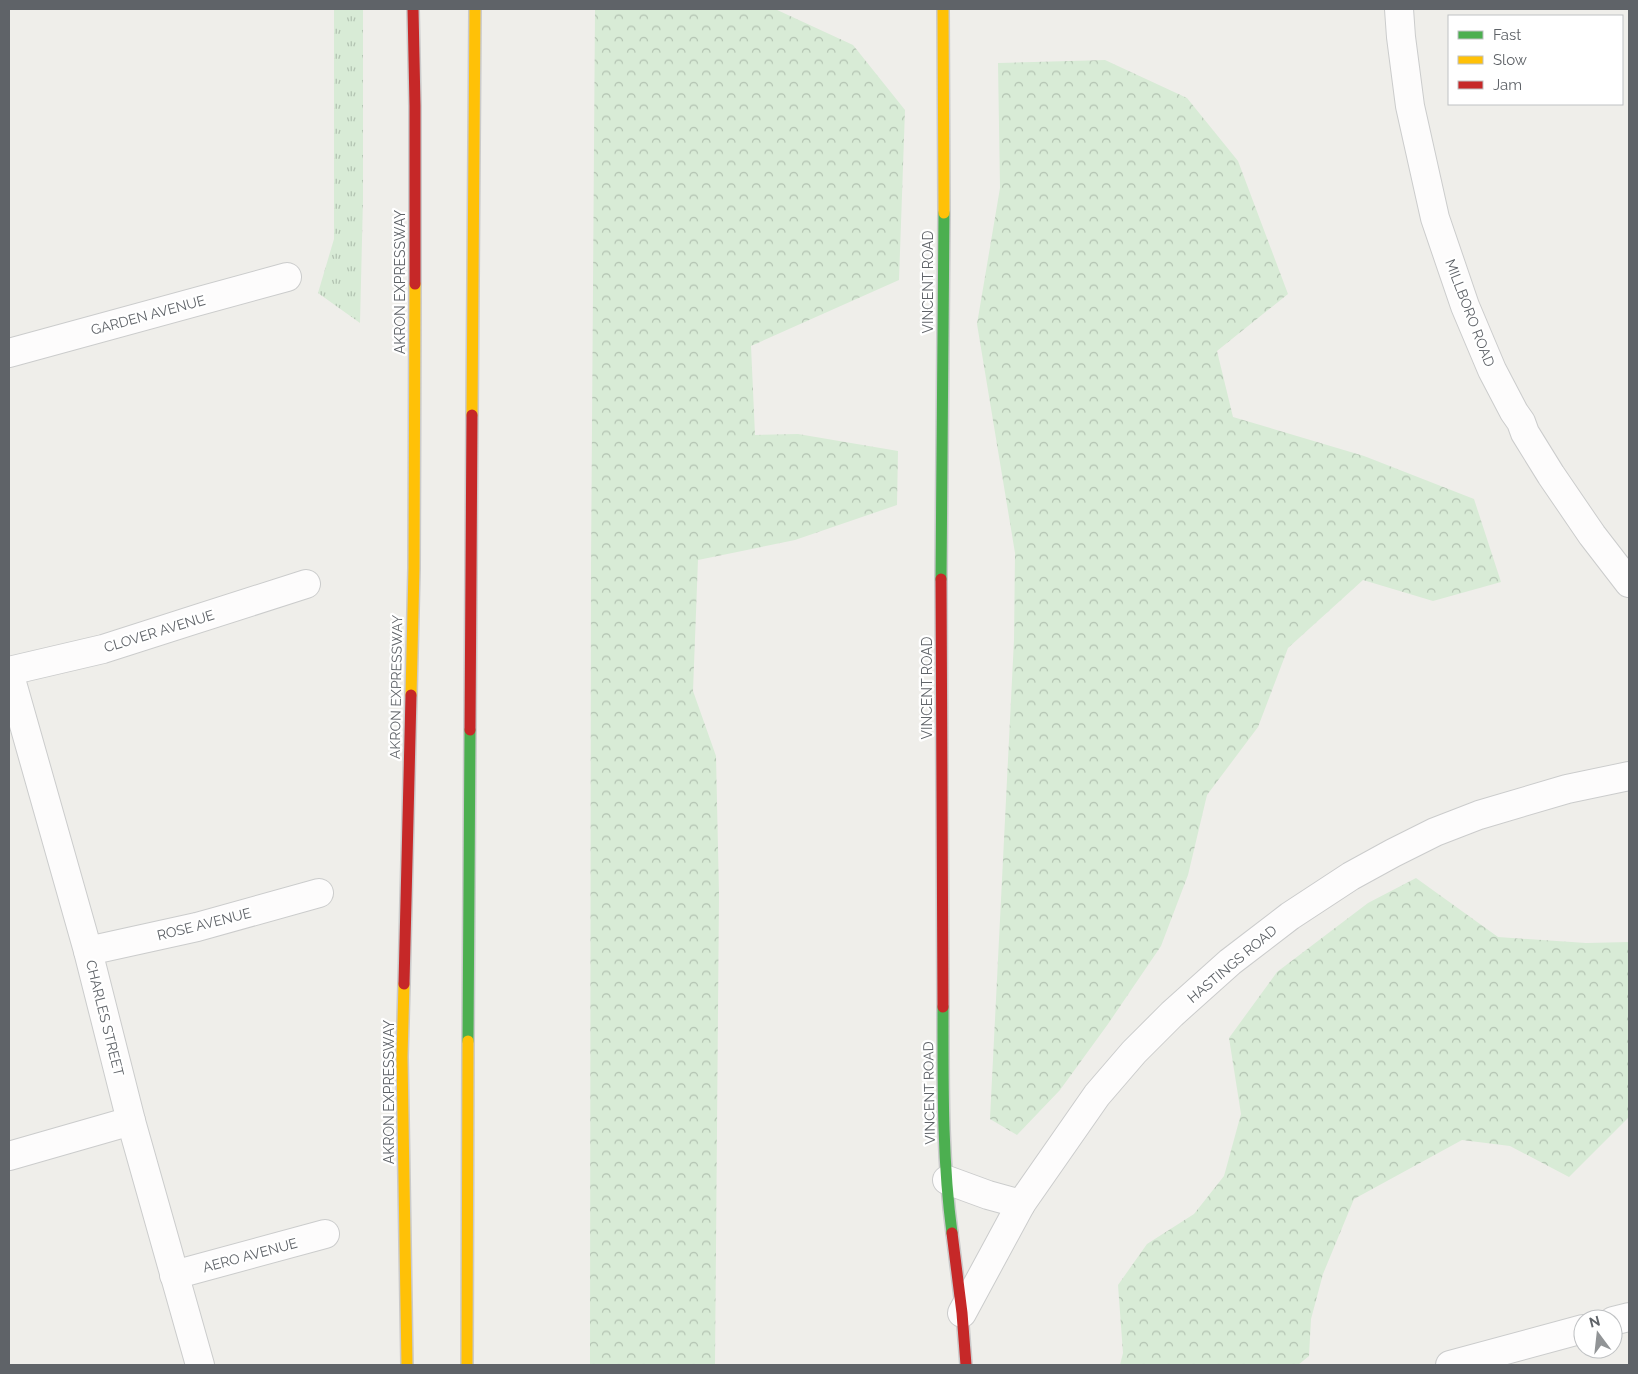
<svg xmlns="http://www.w3.org/2000/svg" width="1638" height="1374" font-family="Raleway,sans-serif">
  <style>
    .grass { fill: url(#grass-tufts) }
    .forest { fill: url(#forest-crowns) }
    .lines { fill: none; stroke-linecap: round; stroke-linejoin: round }
    .street-casing { stroke: #cbcccc; stroke-width: 30 }
    .fast-casing { stroke: #cacacb; stroke-width: 14 }
    .slow-casing { stroke: #cacacb; stroke-width: 14 }
    .jam-casing { stroke: #cacacb; stroke-width: 14 }
    .street { stroke: #fdfcfc; stroke-width: 28 }
    .fast { stroke: #4caf50; stroke-width: 11 }
    .slow { stroke: #ffc107; stroke-width: 11 }
    .jam { stroke: #c62828; stroke-width: 11 }
    .labels { text-anchor: middle; dominant-baseline: central; stroke-width: 4.5; stroke-linejoin: round; paint-order: stroke }
    .street-label { font-size: 14px; fill: #5f6368; stroke: #fff }
  </style>
  <defs>
    <pattern id="grass-tufts" width="24" height="20" patternUnits="userSpaceOnUse" patternTransform="scale(1.25)"><rect width="24" height="20" fill="#d8ebd6"/><path d="M3 7l-1-3M5 7V3M7 7l1-3M15 17l-1-3M17 17v-4M19 17l1-3" fill="none" stroke="#b2c2b1"/></pattern>
    <pattern id="forest-crowns" width="20" height="18" patternUnits="userSpaceOnUse" patternTransform="scale(1.25)"><rect width="20" height="18" fill="#d8ebd6"/><path d="M2 6a3 3 0 1 1 6 0M12 15a3 3 0 1 1 6 0" fill="none" stroke="#b2c2b1"/></pattern>
  </defs>
  <rect width="100%" height="100%" fill="#efeeea"/>
  <!-- grass -->
  <path class="grass" d="M334,9h29v190l-3,124 -42,-30 16,-54z"/>
  <!-- forest -->
  <g class="forest">
    <path d="M595,9h180l78,36 52,65 -6,170 -148,66 4,89 43,-1 100,17 -1,54 -102,35 -97,20 -5,131 23,65 3,138 -4,471h-125l1,-800z"/>
    <path d="M1105,60l82,38 51,63 50,133 -71,57 16,66 131,39 110,43 27,83 -68,19 -70,-21 -75,68 -30,79 -51,68 -19,80 -27,71 -53,78 -48,66 -43,45 -27,-16 24,-479 1,-87 -38,-229 23,-136 -2,-125z"/>
    <path d="M1416,878l82,59 88,6 43,-1v175l-60,60 -59,-31 -48,-6 -108,59 -31,75 -12,45 -2,37 -11,9h-178l3,-12 -5,-68 29,-41 47,-30 30,-38 17,-62 -12,-76 48,-66 91,-69z"/>
  </g>
  <g class="lines">
    <defs>
      <g id="street">
        <path d="M1399,9l2,28 9,69 25,112 30,88 27,64 22,42 7,10 4,11 26,42 41,60 37,48"/>
        <path d="M9,353l278,-76"/>
        <path d="M9,671l94,-22 203,-65"/>
        <path d="M9,672l79,279 43,170 69,244"/>
        <path d="M88,951l109,-24 122,-34"/>
        <path d="M9,1156l122,-35"/>
        <path d="M947,1180l41,15 33,9"/>
        <path d="M174,1275l151,-41"/>
        <path d="M962,1313l59,-109 76,-109 37,-43 38,-38 58,-52 60,-46 61,-40 42,-23 42,-21 44,-17 88,-26 62,-13"/>
        <path d="M1613,1321l16,-4"/>
        <path d="M1450,1365l133,-36"/>
      </g>
      <g id="fast">
        <path d="M941,579l3,-366"/>
        <path d="M943,1007c0,75 -1,151 9,226"/>
        <path d="M468,1041l2,-311"/>
      </g>
      <g id="slow">
        <path d="M943,9l1,204"/>
        <path d="M472,415l3,-406"/>
        <path d="M411,695l3,-127 1,-284"/>
        <path d="M404,984l-2,73 5,308"/>
        <path d="M467,1365l1,-324"/>
      </g>
      <g id="jam">
        <path d="M413,9l2,97v178"/>
        <path d="M941,579l2,428"/>
        <path d="M470,730l2,-315"/>
        <path d="M404,984l7,-289"/>
        <path d="M952,1233l10,80 4,52"/>
      </g>
    </defs>
    <!-- street casing -->
    <use href="#street" class="street-casing"/>
    <!-- fast casing -->
    <use href="#fast" class="fast-casing"/>
    <!-- slow casing -->
    <use href="#slow" class="slow-casing"/>
    <!-- jam casing -->
    <use href="#jam" class="jam-casing"/>
    <!-- street -->
    <use href="#street" class="street"/>
    <!-- fast -->
    <use href="#fast" class="fast"/>
    <!-- slow -->
    <use href="#slow" class="slow"/>
    <!-- jam -->
    <use href="#jam" class="jam"/>
  </g>
  <g class="labels">
    <!-- street labels -->
    <g class="street-label">
      <text transform="translate(400 282) rotate(-90)">AKRON EXPRESSWAY</text>
      <text transform="translate(928 282) rotate(-90)">VINCENT ROAD</text>
      <text transform="translate(1470 313) rotate(69)">MILLBORO ROAD</text>
      <text transform="translate(148 315) rotate(-15)">GARDEN AVENUE</text>
      <text transform="translate(159 631) rotate(-17)">CLOVER AVENUE</text>
      <text transform="translate(396 687) rotate(-89)">AKRON EXPRESSWAY</text>
      <text transform="translate(927 688) rotate(-90)">VINCENT ROAD</text>
      <text transform="translate(204 924) rotate(-14)">ROSE AVENUE</text>
      <text transform="translate(1232 964) rotate(-40)">HASTINGS ROAD</text>
      <text transform="translate(105 1018) rotate(76)">CHARLES STREET</text>
      <text transform="translate(389 1092) rotate(-90)">AKRON EXPRESSWAY</text>
      <text transform="translate(929 1093) rotate(-91)">VINCENT ROAD</text>
      <text transform="translate(250 1255) rotate(-15)">AERO AVENUE</text>
    </g>
  </g>
  <!-- border -->
  <rect width="1638" height="1374" fill="none" stroke="#5f6368" stroke-width="20"/>
  <!-- legend -->
  <rect x="1448" y="15" width="175" height="90" fill="#ffffff" stroke="#bfc1c3"/>
  <rect x="1458" y="31" width="25" height="8" fill="#4caf50" stroke="#bfc1c3"/>
  <text x="1493" y="40" font-size="15" fill="#5f6368">Fast</text>
  <rect x="1458" y="56" width="25" height="8" fill="#ffc107" stroke="#bfc1c3"/>
  <text x="1493" y="65" font-size="15" fill="#5f6368">Slow</text>
  <rect x="1458" y="81" width="25" height="8" fill="#c62828" stroke="#bfc1c3"/>
  <text x="1493" y="90" font-size="15" fill="#5f6368">Jam</text>
  <!-- north arrow -->
  <g transform="translate(1598 1334) rotate(345)"><circle r="24" fill="#ffffff" stroke="#bfc1c3"/>
  <path d="M0-4L9 19L0 12L-9 19Z" fill="#919496"/>
  <text y="-8" font-size="14" font-weight="bold" text-anchor="middle" fill="#5f6368">N</text>
  </g>
</svg>
